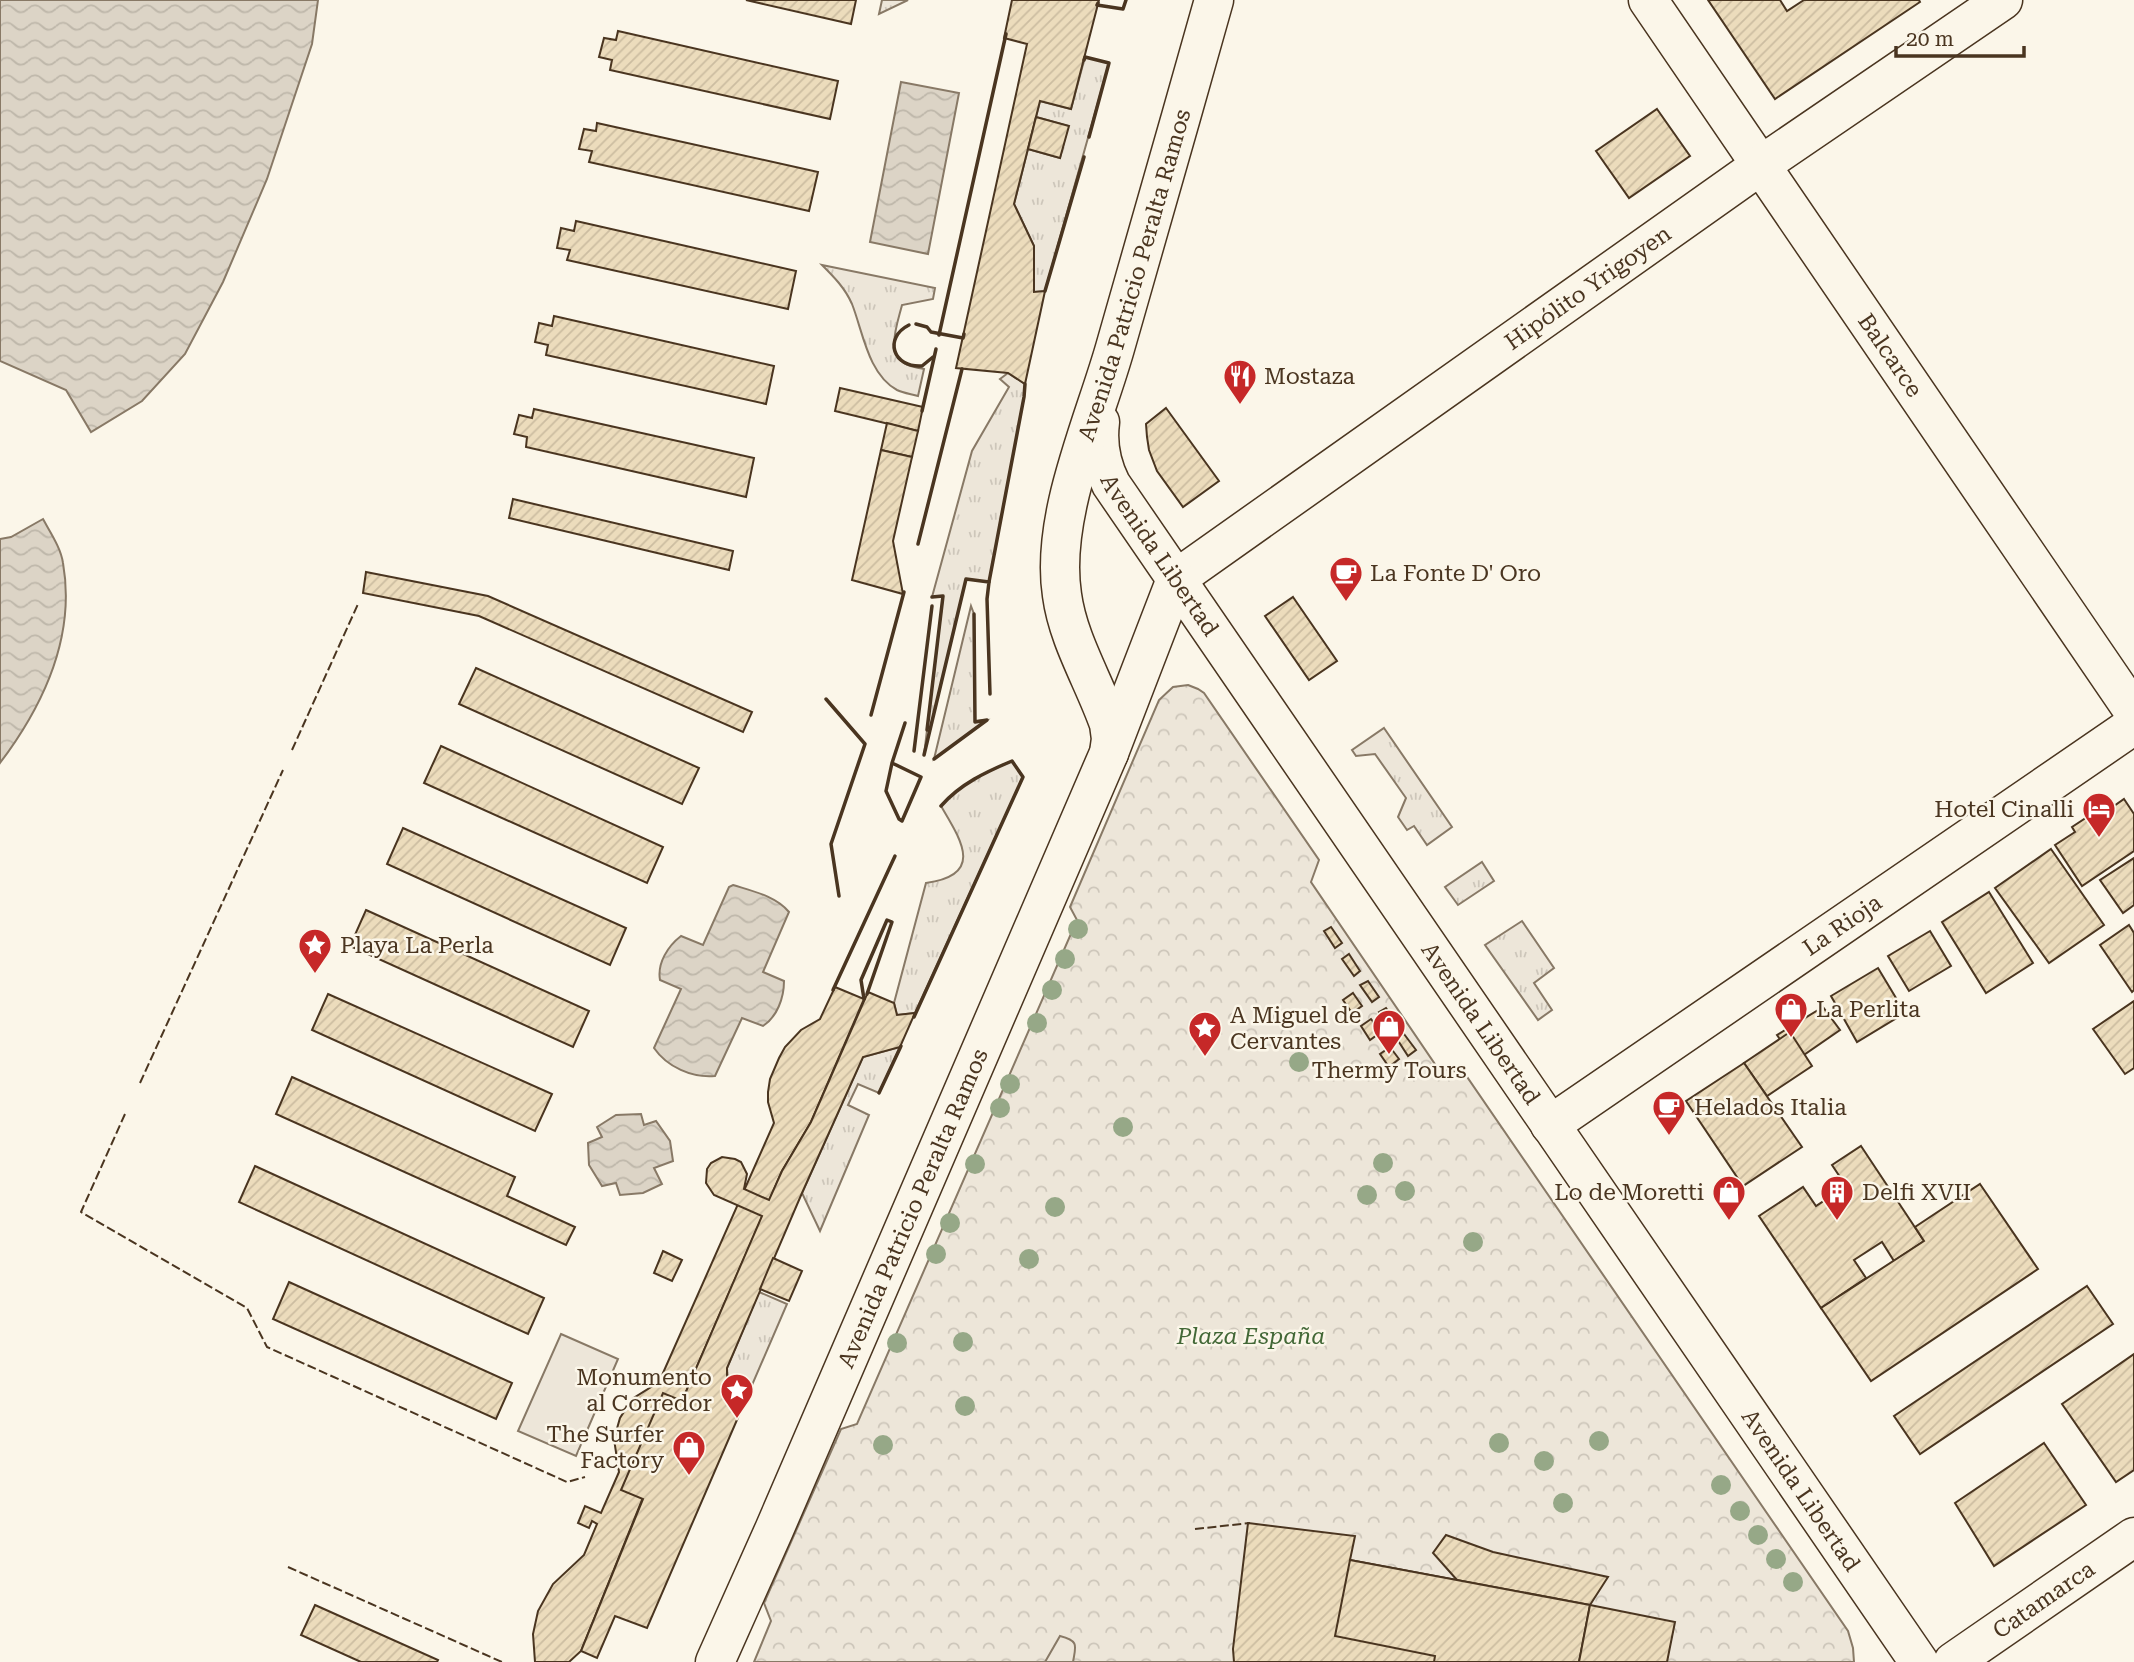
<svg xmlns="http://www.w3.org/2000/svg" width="2134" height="1662" font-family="'Roboto Serif',serif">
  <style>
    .grass { fill: url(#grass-tufts); stroke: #887966; stroke-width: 2 }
    .park { fill: url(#park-crowns); stroke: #887966; stroke-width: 2 }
    .pitch { fill: #ede6d9; stroke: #887966; stroke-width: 2 }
    .water { fill: url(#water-waves); stroke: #887966; stroke-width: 2 }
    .building { fill: url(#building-hatch); stroke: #4a3520; stroke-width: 2 }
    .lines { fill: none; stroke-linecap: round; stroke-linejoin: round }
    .minor-casing { stroke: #4a3520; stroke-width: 41 }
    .major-casing { stroke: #4a3520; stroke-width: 41 }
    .minor { stroke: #fbf6e9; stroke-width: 38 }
    .major { stroke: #fbf6e9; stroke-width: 38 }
    .fence { stroke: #4a3520; stroke-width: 2; stroke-dasharray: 9 3.5; stroke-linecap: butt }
    .wall { stroke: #4a3520; stroke-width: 3.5 }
    .tree { fill: #96a887 }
    .labels { text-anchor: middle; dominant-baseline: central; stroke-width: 5; stroke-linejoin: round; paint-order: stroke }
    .street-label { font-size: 23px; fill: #4a3520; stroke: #fbf6e9 }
    .poi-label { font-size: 23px; fill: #4a3520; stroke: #fbf6e9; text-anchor: start }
    .park-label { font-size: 23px; font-style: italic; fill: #436837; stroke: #fbf6e9 }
  </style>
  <defs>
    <pattern id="grass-tufts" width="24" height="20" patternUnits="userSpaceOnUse" patternTransform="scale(1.75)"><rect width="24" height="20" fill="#ede6d9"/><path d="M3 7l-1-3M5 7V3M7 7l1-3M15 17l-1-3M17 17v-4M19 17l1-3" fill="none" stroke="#cdc6ba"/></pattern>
    <pattern id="park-crowns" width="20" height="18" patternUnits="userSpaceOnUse" patternTransform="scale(1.75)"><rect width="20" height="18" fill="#ede6d9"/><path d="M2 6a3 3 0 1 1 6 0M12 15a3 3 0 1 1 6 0" fill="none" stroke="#cdc6ba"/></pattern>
    <pattern id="water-waves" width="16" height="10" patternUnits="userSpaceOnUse" patternTransform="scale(1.75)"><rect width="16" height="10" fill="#dcd4c6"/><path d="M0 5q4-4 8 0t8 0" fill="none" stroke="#beb7aa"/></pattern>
    <pattern id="building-hatch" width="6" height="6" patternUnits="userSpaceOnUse" patternTransform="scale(1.75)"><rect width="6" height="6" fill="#ecdcbc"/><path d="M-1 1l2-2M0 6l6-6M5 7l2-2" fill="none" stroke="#ccbda1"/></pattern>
  </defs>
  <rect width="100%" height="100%" fill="#fbf6e9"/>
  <!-- grass -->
  <g class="grass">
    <path d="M882,0h26l-29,14z"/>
    <path d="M1085,57l24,6 -64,228 -11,1v-46l-20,-42 14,-55 32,9 8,-32 -32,-9 4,-16 31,8z"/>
    <path d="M822,265l113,23 -2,11 -31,6c-4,17 -18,51 6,60 5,2 11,3 16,4l-6,27c-7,-2 -15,-3 -21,-6 -29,-16 -34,-58 -45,-86 -7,-16 -18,-27 -30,-39z"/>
    <path d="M1008,373l17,11 -1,13 -35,185 -23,-3 -42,176 19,-158h-11l40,-146 37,-64 -9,-8z"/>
    <path d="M971,606l3,8 1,107 12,-1 -53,39z"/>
    <path d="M1384,728l68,99 -25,18 -13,-19 -7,4 -9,-13 8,-19 -31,-44 -19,2 -4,-6z"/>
    <path d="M1012,761l11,16 -108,236 -18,2 -3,-12 32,-120c59,-8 35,-43 15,-77 19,-22 45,-34 71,-45z"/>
    <path d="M1482,862l12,19 -36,24 -13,-18z"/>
    <path d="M1522,921l32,47 -20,15 18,27 -14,10 -53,-75z"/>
    <path d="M900,1047l-21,46 -21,-9 -10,21 21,10 -49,116 -18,-38 61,-136z"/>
    <path d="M759,1292l28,12 -41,95c-14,-6 -19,-17 -19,-31z"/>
  </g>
  <!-- park -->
  <path class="park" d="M1188,685l10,4 6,4 115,167 -8,22 126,185 28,7 383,557 5,17 1,14h-1100l17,-41 -7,-18 77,-174 16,-5 220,-504 -7,-13 89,-207 14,-13z"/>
  <!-- pitch -->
  <g class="pitch">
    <path d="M561,1334l57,25 -42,97 -58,-25z"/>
    <path d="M1060,1636c19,5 16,9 13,26h-28z"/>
  </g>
  <!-- water -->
  <g class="water">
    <path d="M0,0h318l-6,44 -45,135 -44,103 -38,72 -43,47 -51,31 -25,-42 -66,-29z"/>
    <path d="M901,82l58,11 -31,161 -58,-12z"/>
    <path d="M43,519c7,13 18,29 20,44 13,74 -20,143 -63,200v-224l11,-2z"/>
    <path d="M733,885c19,6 43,11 56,27l-26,60 21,9c0,17 -7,36 -21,45l-21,-8 -27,58c-23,2 -48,-9 -61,-28l27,-59 -21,-9c-3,-17 8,-34 21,-44l22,9 26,-58z"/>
    <path d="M641,1114l3,11 12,-4 14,20 3,20 -19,7 8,16 -19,9 -23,2 -4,-12 -14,3 -13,-21 -1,-22 14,-6 -5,-10 19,-12z"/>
  </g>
  <!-- building -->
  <g class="building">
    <path d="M746,0h110l-5,24z"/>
    <path d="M1012,0h87l-28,109 -31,-8 -26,103 20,42v46l11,-1 -20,93 -17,-11 -52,-5 71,-324 -23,-6z"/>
    <path d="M1708,0h72l7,11 17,-11h115l1,2 -145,97z"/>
    <path d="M618,31l220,50 -8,38 -220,-49 2,-10 -13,-3 5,-19 12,2z"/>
    <path d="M1657,109l33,47 -61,42 -33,-47z"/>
    <path d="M1036,117l33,9 -9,32 -32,-9z"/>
    <path d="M597,123l221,49 -9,39 -220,-49 3,-11 -13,-2 5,-20 12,2z"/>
    <path d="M576,221l220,50 -8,38 -221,-49 3,-10 -13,-2 4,-20 13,3z"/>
    <path d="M554,316l220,50 -8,38 -220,-49 2,-10 -13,-3 4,-19 13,3z"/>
    <path d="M840,388l83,19 -5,24 -83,-20z"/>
    <path d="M1166,408l53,73 -36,26 -26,-36 -8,-21 -2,-13 -1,-13z"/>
    <path d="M534,409l220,49 -8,39 -220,-50 1,-10 -13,-3 5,-19 13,3z"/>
    <path d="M887,423l31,8 -6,26 -31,-7z"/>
    <path d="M881,450l31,7 -19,84 10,53 -51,-14z"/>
    <path d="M513,499l220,52 -4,19 -220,-52z"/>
    <path d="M366,572l122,24 264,116 -9,20 -264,-116 -116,-23z"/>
    <path d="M1293,597l44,64 -28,19 -44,-64z"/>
    <path d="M476,668l223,100 -17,36 -223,-100z"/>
    <path d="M441,746l222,101 -16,36 -223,-100z"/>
    <path d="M2124,799l10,15v37l-52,35 -27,-41 20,-13 -3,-5 29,-19 3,5z"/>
    <path d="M403,828l223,100 -16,37 -223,-101z"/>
    <path d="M2051,849l53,76 -55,38 -54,-75z"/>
    <path d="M2134,858v47l-11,8 -23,-33z"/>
    <path d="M1989,892l44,71 -47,30 -44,-71z"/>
    <path d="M366,910l223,101 -16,36 -223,-101z"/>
    <path d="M2129,925l5,8v57l-2,2 -32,-47z"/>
    <path d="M1331,927l11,16 -7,5 -11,-17z"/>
    <path d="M1930,931l21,35 -42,25 -21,-35z"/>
    <path d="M1349,954l11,17 -6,5 -12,-17z"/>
    <path d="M1878,968l27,45 -48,29 -26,-46z"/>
    <path d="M1368,981l11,16 -7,5 -12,-17z"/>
    <path d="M835,987l29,12 -53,123 -29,49 -100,230 -101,250 -12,11h-34l-2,-28 5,-23 15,-27 31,-29 13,-31 -5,-3 -3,7 -11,-5 7,-17 16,7 18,-41 -5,-33 6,-21 12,-19 27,-17 115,-259 -6,-21v-10l2,-13 9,-21 6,-11 16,-17 19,-11z"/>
    <path d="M868,992l26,11 3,12 18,-2 -15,34 -37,10 -61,136 -75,175v7l4,13 15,11 -99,229 -32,-12 -18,42 -16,-7 62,-152 -22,-9 42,-97 19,8 80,-185 -48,-21 -8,-12 1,-14 4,-6 11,-6 13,2 6,3 6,12 -3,15 25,11 13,-29 29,-49z"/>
    <path d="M1353,993l9,13 -10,7 -9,-13z"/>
    <path d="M328,994l224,100 -17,37 -223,-101z"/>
    <path d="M2134,1001v67l-9,6 -32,-45z"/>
    <path d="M1823,1007l17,23 -45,31 -18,-26z"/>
    <path d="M1386,1008l11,16 -7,5 -11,-17z"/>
    <path d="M1371,1019l10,13 -11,8 -9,-14z"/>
    <path d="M1790,1032l22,34 -45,30 -23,-33z"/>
    <path d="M1404,1034l12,16 -8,6 -11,-17z"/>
    <path d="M1390,1047l9,12 -10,8 -9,-13z"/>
    <path d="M1744,1063l58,84 -59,39 -57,-85z"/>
    <path d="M292,1077l223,100 -8,19 68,31 -9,18 -290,-131z"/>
    <path d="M1861,1146l63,95 -30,20 -12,-19 -28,18 12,18 -45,30 -62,-92 44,-29 13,19 30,-20 -14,-21z"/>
    <path d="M255,1166l289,132 -16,36 -289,-132z"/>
    <path d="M1980,1184l58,85 -167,112 -50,-73 103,-67 -9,-14z"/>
    <path d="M663,1251l19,9 -10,21 -18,-8z"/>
    <path d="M773,1258l29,13 -13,30 -29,-12z"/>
    <path d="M289,1282l223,101 -16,36 -223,-100z"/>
    <path d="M2087,1286l26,38 -193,130 -26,-38z"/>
    <path d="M2134,1354v116l-18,12 -54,-78z"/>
    <path d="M2044,1443l42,62 -92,61 -39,-63z"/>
    <path d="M1248,1523l107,13 -5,24 240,45 -11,57h-345l-1,-13z"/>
    <path d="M1446,1535l47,17 115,25 -18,28 -133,-25 -24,-27z"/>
    <path d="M1350,1560l240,45 -11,57h-145l1,-6 -100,-20z"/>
    <path d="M315,1605l123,55 -1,2h-76l-60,-27z"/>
    <path d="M1590,1605l85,17 -8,40h-88z"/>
  </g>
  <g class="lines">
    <defs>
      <g id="minor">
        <path id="s1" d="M1648,0l486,712"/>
        <path id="s2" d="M1109,753l67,-174 585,-414 242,-165"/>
        <path id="s3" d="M1550,1125l584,-400"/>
        <path id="s4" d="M1953,1662l181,-125"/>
      </g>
      <g id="major">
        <path id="s5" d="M1100,422c-3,23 1,42 11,62l808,1178"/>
        <path id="s6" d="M715,1662l59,-132 335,-777 2,-14 -2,-15c-15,-43 -41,-84 -47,-129 -12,-78 32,-173 53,-247 34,-116 66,-232 99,-348"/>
      </g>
    </defs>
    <!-- minor casing -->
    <use href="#minor" class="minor-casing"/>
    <!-- major casing -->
    <use href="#major" class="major-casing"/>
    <!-- minor -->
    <use href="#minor" class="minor"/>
    <!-- major -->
    <use href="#major" class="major"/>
    <!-- fence -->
    <g class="fence">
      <path d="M292,750l66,-146"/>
      <path d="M140,1083l143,-313"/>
      <path d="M125,1114l-44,98 166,96 20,39 300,135 18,-5"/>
      <path d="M1195,1529l55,-6"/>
      <path d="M288,1567l214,95"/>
    </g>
    <!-- wall -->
    <g class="wall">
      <path d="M1098,3l-1,2 26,4 3,-9"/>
      <path d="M1084,60l1,-3 24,6 -20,74"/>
      <path d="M1045,291l39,-134"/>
      <path d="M916,324l11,3 4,5 32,6 1,-4"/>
      <path d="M909,325c-26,13 -16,43 13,41l11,-9"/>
      <path d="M939,335l67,-301"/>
      <path d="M922,411l14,-62"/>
      <path d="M918,544l44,-175"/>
      <path d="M989,582l35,-185 1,-13"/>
      <path d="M826,699l39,45 -34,100 8,52"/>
      <path d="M871,715l33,-123"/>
      <path d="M927,730l16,-134 -11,1"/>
      <path d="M914,751l18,-145"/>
      <path d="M924,755l42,-176 23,3 -2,17 3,95"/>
      <path d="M934,759l53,-39 -12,2 -1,-108"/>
      <path d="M892,763l-6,28 13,28 3,2 19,-44 -29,-14 13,-40"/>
      <path d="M833,990l62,-134"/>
      <path d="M864,999l-3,-19 26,-60 5,2 -25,72"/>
      <path d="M914,1017l109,-240 -11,-16c-26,11 -52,23 -71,45"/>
      <path d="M879,1093l22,-47"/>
    </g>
  </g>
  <!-- trees -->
  <g class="tree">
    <circle cx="1078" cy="929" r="10"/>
    <circle cx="1065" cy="959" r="10"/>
    <circle cx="1052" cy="990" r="10"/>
    <circle cx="1037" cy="1023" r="10"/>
    <circle cx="1299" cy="1062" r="10"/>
    <circle cx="1010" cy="1084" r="10"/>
    <circle cx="1000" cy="1108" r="10"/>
    <circle cx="1123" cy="1127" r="10"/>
    <circle cx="1383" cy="1163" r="10"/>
    <circle cx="975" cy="1164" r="10"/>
    <circle cx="1405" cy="1191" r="10"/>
    <circle cx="1367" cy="1195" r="10"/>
    <circle cx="1055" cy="1207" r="10"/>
    <circle cx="950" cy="1223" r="10"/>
    <circle cx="1473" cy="1242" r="10"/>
    <circle cx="936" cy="1254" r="10"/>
    <circle cx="1029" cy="1259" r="10"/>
    <circle cx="963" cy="1342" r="10"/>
    <circle cx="897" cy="1343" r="10"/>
    <circle cx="965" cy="1406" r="10"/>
    <circle cx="1599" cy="1441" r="10"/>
    <circle cx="1499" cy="1443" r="10"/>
    <circle cx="883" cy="1445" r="10"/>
    <circle cx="1544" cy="1461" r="10"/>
    <circle cx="1721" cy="1485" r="10"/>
    <circle cx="1563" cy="1503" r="10"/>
    <circle cx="1740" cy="1511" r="10"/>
    <circle cx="1758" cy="1535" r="10"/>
    <circle cx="1776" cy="1559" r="10"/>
    <circle cx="1793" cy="1582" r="10"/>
  </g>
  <!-- icons -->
  <defs>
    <symbol id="restaurant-pin" viewBox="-11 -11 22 30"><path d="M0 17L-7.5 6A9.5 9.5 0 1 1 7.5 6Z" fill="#c62828" stroke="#fbf6e9"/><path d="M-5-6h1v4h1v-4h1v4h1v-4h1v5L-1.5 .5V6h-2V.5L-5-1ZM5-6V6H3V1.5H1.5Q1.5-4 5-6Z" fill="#fff"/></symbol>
    <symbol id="cafe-pin" viewBox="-11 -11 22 30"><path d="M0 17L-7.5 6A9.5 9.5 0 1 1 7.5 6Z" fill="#c62828" stroke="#fbf6e9"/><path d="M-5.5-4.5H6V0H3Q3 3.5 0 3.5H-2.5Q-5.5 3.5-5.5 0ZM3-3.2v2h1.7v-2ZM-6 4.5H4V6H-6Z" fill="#fff"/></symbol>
    <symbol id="hotel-pin" viewBox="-11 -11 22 30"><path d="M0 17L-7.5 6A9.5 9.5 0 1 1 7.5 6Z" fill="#c62828" stroke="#fbf6e9"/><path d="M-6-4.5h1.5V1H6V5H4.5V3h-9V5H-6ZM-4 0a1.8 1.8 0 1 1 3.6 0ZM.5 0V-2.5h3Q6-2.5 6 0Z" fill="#fff"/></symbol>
    <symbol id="sight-pin" viewBox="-11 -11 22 30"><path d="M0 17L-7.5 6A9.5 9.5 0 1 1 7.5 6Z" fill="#c62828" stroke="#fbf6e9"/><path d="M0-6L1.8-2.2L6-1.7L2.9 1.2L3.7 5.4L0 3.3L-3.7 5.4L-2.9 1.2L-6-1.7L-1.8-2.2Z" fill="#fff"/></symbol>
    <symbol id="shop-pin" viewBox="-11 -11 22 30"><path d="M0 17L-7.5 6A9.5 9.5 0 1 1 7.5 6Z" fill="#c62828" stroke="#fbf6e9"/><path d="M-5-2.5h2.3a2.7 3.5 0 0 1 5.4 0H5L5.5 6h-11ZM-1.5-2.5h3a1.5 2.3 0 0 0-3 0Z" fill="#fff"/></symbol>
    <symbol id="building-pin" viewBox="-11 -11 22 30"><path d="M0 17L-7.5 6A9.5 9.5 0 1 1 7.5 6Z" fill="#c62828" stroke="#fbf6e9"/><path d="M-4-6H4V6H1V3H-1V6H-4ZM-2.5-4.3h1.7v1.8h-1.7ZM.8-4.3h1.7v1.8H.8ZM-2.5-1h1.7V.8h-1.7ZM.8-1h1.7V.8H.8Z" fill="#fff"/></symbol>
  </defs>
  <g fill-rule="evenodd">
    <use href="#restaurant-pin" x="1221" y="357" width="38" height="52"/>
    <use href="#cafe-pin" x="1327" y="554" width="38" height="52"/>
    <use href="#hotel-pin" x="2080" y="790" width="38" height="52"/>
    <use href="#sight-pin" x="296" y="926" width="38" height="52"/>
    <use href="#shop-pin" x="1772" y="990" width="38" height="52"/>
    <use href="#shop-pin" x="1370" y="1007" width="38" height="52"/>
    <use href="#sight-pin" x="1186" y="1009" width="38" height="52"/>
    <use href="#cafe-pin" x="1650" y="1088" width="38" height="52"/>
    <use href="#shop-pin" x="1710" y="1173" width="38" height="52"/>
    <use href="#building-pin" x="1818" y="1173" width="38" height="52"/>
    <use href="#sight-pin" x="718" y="1371" width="38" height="52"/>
    <use href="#shop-pin" x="670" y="1428" width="38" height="52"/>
  </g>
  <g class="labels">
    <!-- street labels -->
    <g class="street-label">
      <text stroke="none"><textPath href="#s6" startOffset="1488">Avenida Patricio Peralta Ramos</textPath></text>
      <text stroke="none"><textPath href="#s2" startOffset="691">Hipólito Yrigoyen</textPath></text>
      <text stroke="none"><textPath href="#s1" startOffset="430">Balcarce</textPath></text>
      <text stroke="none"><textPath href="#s5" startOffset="150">Avenida Libertad</textPath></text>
      <text stroke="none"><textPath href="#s3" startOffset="354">La Rioja</textPath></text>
      <text stroke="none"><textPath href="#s5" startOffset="718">Avenida Libertad</textPath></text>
      <text stroke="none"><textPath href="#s6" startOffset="495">Avenida Patricio Peralta Ramos</textPath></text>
      <text stroke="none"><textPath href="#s5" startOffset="1284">Avenida Libertad</textPath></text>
      <text stroke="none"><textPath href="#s4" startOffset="110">Catamarca</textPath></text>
    </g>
    <!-- poi labels -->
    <g class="poi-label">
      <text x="1264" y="376">Mostaza</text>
      <text x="1370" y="573">La Fonte D' Oro</text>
      <text x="2074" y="809" text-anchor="end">Hotel Cinalli</text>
      <text x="340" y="945">Playa La Perla</text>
      <text x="1816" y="1009">La Perlita</text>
      <text x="1230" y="1015">A Miguel de<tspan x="1230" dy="26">Cervantes</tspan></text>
      <text x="1389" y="1070" text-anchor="middle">Thermy Tours</text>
      <text x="1694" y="1107">Helados Italia</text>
      <text x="1704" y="1192" text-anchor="end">Lo de Moretti</text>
      <text x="1862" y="1192">Delfi XVII</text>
      <text x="712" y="1377" text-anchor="end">Monumento<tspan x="712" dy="26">al Corredor</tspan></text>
      <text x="664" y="1434" text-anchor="end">The Surfer<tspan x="664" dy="26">Factory</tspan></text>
    </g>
    <!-- park labels -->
    <g class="park-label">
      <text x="1251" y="1336">Plaza España</text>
    </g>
  </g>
  <!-- scale -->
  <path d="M1896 46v10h128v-10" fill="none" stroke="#4a3520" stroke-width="3.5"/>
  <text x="1906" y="46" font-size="21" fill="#4a3520" stroke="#fbf6e9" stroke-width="5" paint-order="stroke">20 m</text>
</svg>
